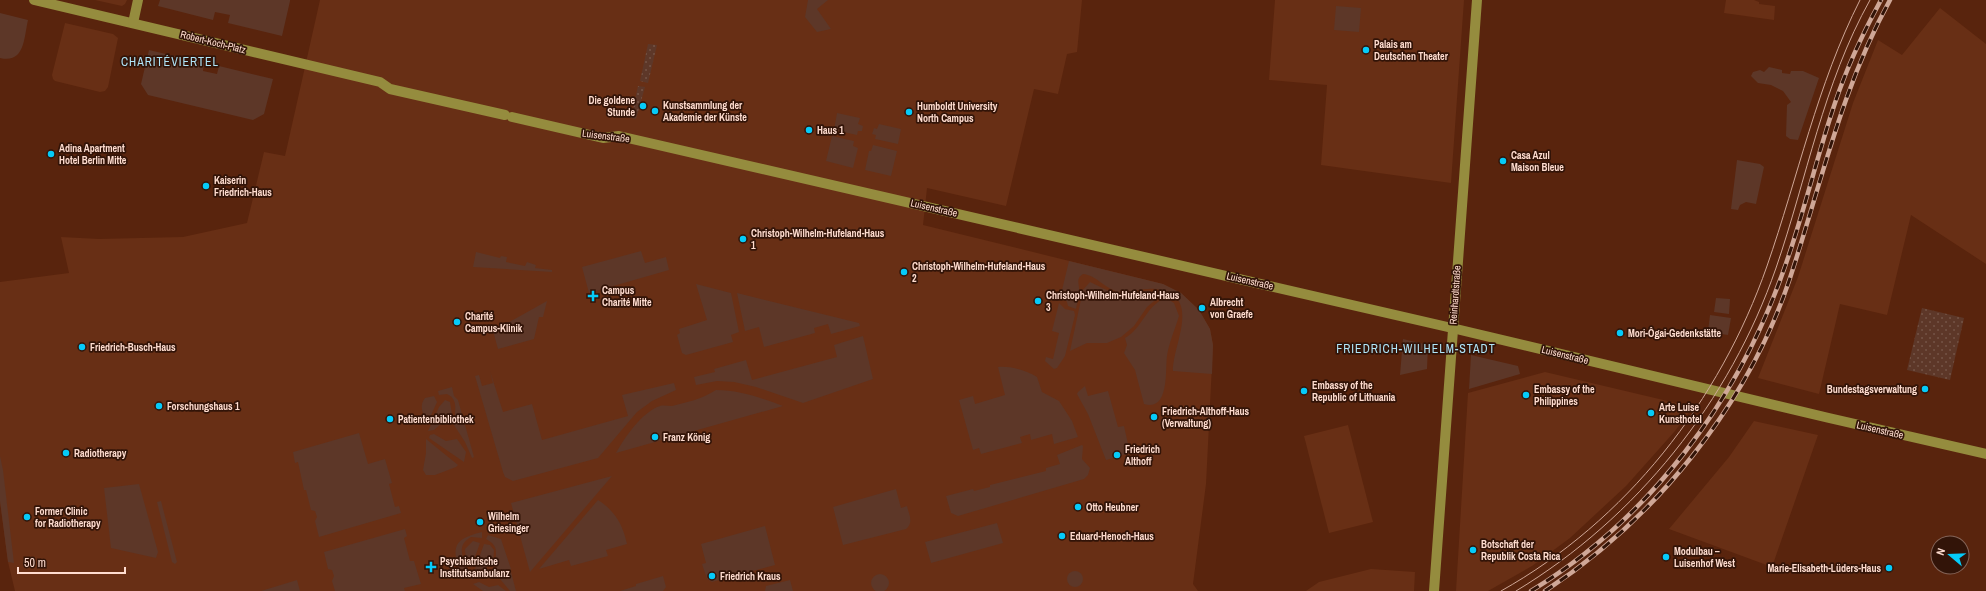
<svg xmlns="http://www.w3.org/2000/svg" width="1986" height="591" font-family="'Archivo Narrow',sans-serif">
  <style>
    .built { fill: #682f15 }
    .green { fill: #5d3728 }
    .garden { fill: url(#garden-dots) }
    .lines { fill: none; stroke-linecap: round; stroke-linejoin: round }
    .secondary { stroke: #958c3e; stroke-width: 10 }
    .tram { stroke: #cfa797; stroke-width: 1 }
    .rail-casing { stroke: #cfa797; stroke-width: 4.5 }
    .rail { stroke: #321408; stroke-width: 3; stroke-dasharray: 9; stroke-linecap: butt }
    .poi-dot { fill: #05cbf9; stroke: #321408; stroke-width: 1.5 }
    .labels { text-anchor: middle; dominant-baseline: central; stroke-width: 3.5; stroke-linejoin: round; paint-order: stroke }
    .street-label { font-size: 10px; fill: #ffddd0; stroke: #321408 }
    .poi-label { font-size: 10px; font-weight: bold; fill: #ffddd0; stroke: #321408; text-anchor: start }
    .quarter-label { font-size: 12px; letter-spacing: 1px; fill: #b0e5f8; stroke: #321408 }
  </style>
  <defs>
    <pattern id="garden-dots" width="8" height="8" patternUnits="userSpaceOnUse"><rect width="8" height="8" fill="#5d3728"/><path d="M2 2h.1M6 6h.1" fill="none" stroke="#755446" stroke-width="1.8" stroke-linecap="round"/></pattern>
  </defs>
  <rect width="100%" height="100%" fill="#59240d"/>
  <!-- built -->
  <g class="built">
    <path d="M95,0h32l-2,4 -3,2z"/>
    <path d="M320,0h762l-5,52 -10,2 -9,40 -24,-5 -28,117 -79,-18 -4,37 240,59 18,9 18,17 11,19 3,16 -7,139 -13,100 5,7h-1183l-7,-29 -8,-61v-219l69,-9 -8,-36 38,2 84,-2 64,-14 17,-71 21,4z"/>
    <path d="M1275,0h189l-13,183 -130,-18 6,-80 -58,-5z"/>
    <path d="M1726,0h28l5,2v2l16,2 -1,14 -50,-7z"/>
    <path d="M1940,8l46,36v220l-75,-49 -24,100 -47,-11 -21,90 -61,-16 40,-101 55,-174 25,-63 24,15z"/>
    <path d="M65,23l48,11 5,4 -10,49 -3,4 -5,1 -45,-11 -2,-2 -1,-4z"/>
    <path d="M1545,372l148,35 -18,24 -49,55 -56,52 -38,28 -44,25h-32l12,-198z"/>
    <path d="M1754,421l64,14 -46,132 -103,-38 60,-72z"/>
    <path d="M1348,425l25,97 -44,11 -25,-97z"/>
    <path d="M1371,569l44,3 -1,19h-108l13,-9z"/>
  </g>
  <!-- green -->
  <g class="green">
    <path d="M160,0h130v1l-8,35 -54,-13 2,-8 -15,-3 -2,8 -55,-14z"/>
    <path d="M808,0h20l-11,9 14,20 -14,3 -12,-15z"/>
    <path d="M1336,6l25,2 -2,24 -25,-2z"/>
    <path d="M0,13l28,7c-4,17 -3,44 -28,38z"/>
    <path d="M149,50l55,13 -1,8 14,3 2,-8 54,13 -9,35 -11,6 -105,-25 -7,-11z"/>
    <path d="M1769,67l13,3v3l8,1 1,-3h12l16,7 -21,62 -8,-1 -4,-3 1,-31 4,-3 -8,-11 -12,-6 -13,-2 -7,-7 2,-4 7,-2 4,2z"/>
    <path d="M837,113l23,5 -2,6 5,2 -1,5h-4l-1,4 -23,-5z"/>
    <path d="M879,124l22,5 -3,15 -23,-5 1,-4 -4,-1 2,-6 3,1z"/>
    <path d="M832,136l22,5 -1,5 5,2 -5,20 -27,-7z"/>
    <path d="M873,145l24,6 -6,25 -26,-6 4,-19h2z"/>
    <path d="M1737,160l23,4 4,3 -8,37 -10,-2 -6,3 -2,5 -7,-1z"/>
    <path d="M641,251l4,12 21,-6 3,13 -80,23 -7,-26z"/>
    <path d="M476,252l24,6 1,-2 6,1 -1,5 19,4 2,-4 9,3 -1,3 17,2v2l-79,-5z"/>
    <path d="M1069,261l94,23 18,9 18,17 11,19 3,16 -1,29 -39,-3c0,-28 30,-75 -17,-82 -13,-2 -25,5 -37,3 -14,-3 -23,-17 -36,-18 -8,5 -3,10 -4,18 0,5 -2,11 -3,17l-8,-3 -1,-4 -6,-8z"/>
    <path d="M1090,282l25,12 34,-3 11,5 -13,11 -13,19 -13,11 -14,6h-20l-17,8 13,-61z"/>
    <path d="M696,284l35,9 8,39 -8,3 2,7 -47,13 -4,-2 -5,-18 3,-2 -1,-4 28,-9z"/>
    <path d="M737,293l122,30 1,3 -29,8 -3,-10 -14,4 1,5 -51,14 -5,-20 -14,4z"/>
    <path d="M1166,298l8,5 5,13c-4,13 -10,27 -12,40 -2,13 3,56 -23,48l-9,-34 -11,-17 3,-8 -2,-7c18,-10 21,-33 41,-40z"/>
    <path d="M1716,298l14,1 -1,15 -15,-2z"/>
    <path d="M547,301l-4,16h-4l-5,22 -36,10 -5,-18z"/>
    <path d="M1059,303l6,6 9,2 1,4 -10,41 -8,12 -3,1 -9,-8 1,-4 7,2 6,-26 -7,-2z"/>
    <path d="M1710,315l21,3 -3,17 -20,-3z"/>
    <path d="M863,336l10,43 -70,24 -47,-16 -22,-5 -17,-1 -21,4 -2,-8 21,-5 -1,-3 32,-9 6,20 85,-23 -3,-12z"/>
    <path d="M1403,339l25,6 -1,24 -27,6z"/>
    <path d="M1471,355l47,11 2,8 -51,15z"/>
    <path d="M998,367c13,-1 28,3 39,10l5,15 17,9 13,20 6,16 -24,7 -2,-10 -21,6 -1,-6 -10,3 2,6 -41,11 -2,-6 -6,2 -14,-50 14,-4 2,8 30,-9z"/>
    <path d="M490,371l13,41 29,-8 10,36 86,-24 -6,-21 52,-12 2,7 -24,11 -15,11 -39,46 -85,23 -8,-4 -2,-5 -28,-96 4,-1 3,11 11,-3z"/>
    <path d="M1085,386l3,10 20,-5 10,36 6,-1 6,27 -24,7 -18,-46 -11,-20 1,-2z"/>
    <path d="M452,387l2,9 4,4 16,57 -2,1 -7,-16 -11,-17c0,-11 6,-25 -7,-31l-8,1 -1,-4z"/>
    <path d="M716,390c24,0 45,8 67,16l-167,47c9,-16 26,-41 44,-47 3,-1 8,0 12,0 16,-4 30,-7 44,-16z"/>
    <path d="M434,396l3,6 -9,20c-6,-8 -9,-17 -3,-24z"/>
    <path d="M445,400l5,2 2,12 -18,16 -6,1 11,-24z"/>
    <path d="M359,433l9,31 17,-5 7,24 -3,1 6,23 4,-1 2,7 -82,24 -4,-16 2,-4 -2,-6 -4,-1 -5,-20h-2l-6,-28 -3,1 -2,-11z"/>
    <path d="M434,434l12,7 11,-2 9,13 -2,10 -35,-24 1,-3z"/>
    <path d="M426,439l32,26 -2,2 -21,8h-9l-3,-5 3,-17z"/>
    <path d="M1082,445l1,1 -1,13 8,9 -2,7 -4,4 -126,37 -7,-3 -5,-17 27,-7 1,2 16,-4v-2l56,-14v-3l14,-4 -3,-9z"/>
    <path d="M0,456l3,14 11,93 -6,-1 -8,-61z"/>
    <path d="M612,476l-82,96 -19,-69z"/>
    <path d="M139,484l19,68 -2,6 -45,-10 -7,-60z"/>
    <path d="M896,489l5,19 6,-2c2,9 7,16 -1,23l-63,16 -10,-38z"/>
    <path d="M598,500c17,11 25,25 29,44l-21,6 2,6 -37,10 -2,-6 -30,9z"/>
    <path d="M161,501l16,61 -2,2 -3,-2 -15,-60z"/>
    <path d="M997,523l6,20 -72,20 -6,-21z"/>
    <path d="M765,526l10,39 -63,17 -5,-3 -5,-15 4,-1 -5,-19z"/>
    <path d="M405,529l2,7 -3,2 6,23h4l7,23 -17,4 1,3h-70l-3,-10 2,-5 -2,-6 -4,-1 -4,-17z"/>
    <path d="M482,532v6l-11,-1c-18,10 -4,23 -4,36l-4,7c-10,-29 -15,-40 19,-48z"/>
    <path d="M488,535l13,4 10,30 -11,3 -3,-2c-5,-14 6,-22 -11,-31z"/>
    <path d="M473,541l7,2 -9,25 -5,-9 -1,-10z"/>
    <path d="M484,544l6,1 4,5 -1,13 -10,6 -5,8 -7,3z"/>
    <circle cx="1075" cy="579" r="8"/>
    <path d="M511,572l5,19h-6l-10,-12 2,-4z"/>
    <circle cx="880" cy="583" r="9"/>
    <path d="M663,576l3,11 -3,4h-43l16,-5v-2z"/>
    <path d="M297,580l3,11h-39z"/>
    <path d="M790,580l3,11h-28l1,-5z"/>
    <path d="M479,582l10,5 9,-2 8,6h-23l-10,-7z"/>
  </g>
  <!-- garden -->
  <g class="garden">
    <path d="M648,44l9,1 -9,38 -8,-2z"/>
    <path d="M638,86l7,1 -9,32 -5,-1z"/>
    <path d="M1922,308l42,10 -14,62 -43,-10z"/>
  </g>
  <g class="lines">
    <!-- secondary -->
    <g class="secondary">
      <path d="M34,0l346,82 10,7 115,26"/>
      <path d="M133,23l5,-23"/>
      <path d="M512,117l91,21 16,-2 833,192 377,90 157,36"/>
      <path d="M1434,591l43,-591"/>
    </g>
    <!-- tram -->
    <g class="tram">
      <path d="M1501,591c125,-70 219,-190 266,-325 31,-89 50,-181 93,-266"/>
      <path d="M1516,591c121,-73 214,-190 260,-323 31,-90 47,-184 94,-268"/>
    </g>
    <defs>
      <g id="rail">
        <path d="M1531,591c118,-72 206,-189 252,-319 20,-55 33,-113 52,-169 12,-36 28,-70 46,-103"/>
        <path d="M1545,591c109,-71 202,-185 244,-310 32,-96 52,-192 101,-281"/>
      </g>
    </defs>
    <!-- rail casing -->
    <use href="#rail" class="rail-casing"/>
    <!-- rail -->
    <use href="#rail" class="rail"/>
  </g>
  <!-- markers -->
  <g class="poi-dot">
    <circle cx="1366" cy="50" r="4"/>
    <circle cx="643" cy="106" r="4"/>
    <circle cx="655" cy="111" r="4"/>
    <circle cx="909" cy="112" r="4"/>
    <circle cx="809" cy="130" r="4"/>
    <circle cx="51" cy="154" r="4"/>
    <circle cx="1503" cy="161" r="4"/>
    <circle cx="206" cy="186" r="4"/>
    <circle cx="743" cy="239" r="4"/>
    <circle cx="904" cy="272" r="4"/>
    <path d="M591 290h4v4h4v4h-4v4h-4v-4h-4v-4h4z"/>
    <circle cx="1038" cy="301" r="4"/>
    <circle cx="1202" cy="308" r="4"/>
    <circle cx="457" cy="322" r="4"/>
    <circle cx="1620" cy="333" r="4"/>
    <circle cx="82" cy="347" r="4"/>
    <circle cx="1925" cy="389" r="4"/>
    <circle cx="1304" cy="391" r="4"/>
    <circle cx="1526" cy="395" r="4"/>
    <circle cx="159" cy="406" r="4"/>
    <circle cx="1651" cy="413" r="4"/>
    <circle cx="1154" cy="417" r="4"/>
    <circle cx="390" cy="419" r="4"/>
    <circle cx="655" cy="437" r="4"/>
    <circle cx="66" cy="453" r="4"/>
    <circle cx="1117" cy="455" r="4"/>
    <circle cx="1078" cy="507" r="4"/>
    <circle cx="27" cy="517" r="4"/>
    <circle cx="480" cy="522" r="4"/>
    <circle cx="1062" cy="536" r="4"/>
    <circle cx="1473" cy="550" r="4"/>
    <circle cx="1666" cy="557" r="4"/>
    <path d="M429 561h4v4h4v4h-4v4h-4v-4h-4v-4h4z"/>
    <circle cx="1889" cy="568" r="4"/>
    <circle cx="712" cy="576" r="4"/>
  </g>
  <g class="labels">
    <!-- street labels -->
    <g class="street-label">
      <text transform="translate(213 42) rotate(14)">Robert-Koch-Platz</text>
      <text transform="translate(606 136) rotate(7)">Luisenstraße</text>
      <text transform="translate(934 208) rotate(13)">Luisenstraße</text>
      <text transform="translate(1250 281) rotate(13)">Luisenstraße</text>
      <text transform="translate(1455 295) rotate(-86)">Reinhardtstraße</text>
      <text transform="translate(1565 355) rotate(14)">Luisenstraße</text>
      <text transform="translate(1880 430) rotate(13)">Luisenstraße</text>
    </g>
    <!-- poi labels -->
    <g class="poi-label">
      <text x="1374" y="44">Palais am<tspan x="1374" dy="12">Deutschen Theater</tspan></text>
      <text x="635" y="100" text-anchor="end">Die goldene<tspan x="635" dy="12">Stunde</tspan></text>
      <text x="663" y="105">Kunstsammlung der<tspan x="663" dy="12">Akademie der Künste</tspan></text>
      <text x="917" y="106">Humboldt University<tspan x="917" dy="12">North Campus</tspan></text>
      <text x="817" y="130">Haus 1</text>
      <text x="59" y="148">Adina Apartment<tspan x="59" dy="12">Hotel Berlin Mitte</tspan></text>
      <text x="1511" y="155">Casa Azul<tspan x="1511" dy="12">Maison Bleue</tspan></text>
      <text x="214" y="180">Kaiserin<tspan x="214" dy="12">Friedrich-Haus</tspan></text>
      <text x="751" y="233">Christoph-Wilhelm-Hufeland-Haus<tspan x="751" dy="12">1</tspan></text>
      <text x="912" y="266">Christoph-Wilhelm-Hufeland-Haus<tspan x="912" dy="12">2</tspan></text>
      <text x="602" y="290">Campus<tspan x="602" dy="12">Charité Mitte</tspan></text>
      <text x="1046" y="295">Christoph-Wilhelm-Hufeland-Haus<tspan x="1046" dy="12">3</tspan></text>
      <text x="1210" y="302">Albrecht<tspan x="1210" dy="12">von Graefe</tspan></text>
      <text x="465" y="316">Charité<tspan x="465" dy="12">Campus-Klinik</tspan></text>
      <text x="1628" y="333">Mori-Ôgai-Gedenkstätte</text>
      <text x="90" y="347">Friedrich-Busch-Haus</text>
      <text x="1312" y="385">Embassy of the<tspan x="1312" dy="12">Republic of Lithuania</tspan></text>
      <text x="1534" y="389">Embassy of the<tspan x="1534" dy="12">Philippines</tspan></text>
      <text x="1917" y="389" text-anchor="end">Bundestagsverwaltung</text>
      <text x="167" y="406">Forschungshaus 1</text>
      <text x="1659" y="407">Arte Luise<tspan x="1659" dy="12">Kunsthotel</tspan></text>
      <text x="1162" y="411">Friedrich-Althoff-Haus<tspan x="1162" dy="12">(Verwaltung)</tspan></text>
      <text x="398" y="419">Patientenbibliothek</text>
      <text x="663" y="437">Franz König</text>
      <text x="1125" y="449">Friedrich<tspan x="1125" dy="12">Althoff</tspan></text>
      <text x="74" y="453">Radiotherapy</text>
      <text x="1086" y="507">Otto Heubner</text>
      <text x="35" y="511">Former Clinic<tspan x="35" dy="12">for Radiotherapy</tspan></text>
      <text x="488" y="516">Wilhelm<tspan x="488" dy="12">Griesinger</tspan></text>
      <text x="1070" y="536">Eduard-Henoch-Haus</text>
      <text x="1481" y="544">Botschaft der<tspan x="1481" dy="12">Republik Costa Rica</tspan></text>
      <text x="1674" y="551">Modulbau –<tspan x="1674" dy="12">Luisenhof West</tspan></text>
      <text x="440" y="561">Psychiatrische<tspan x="440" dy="12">Institutsambulanz</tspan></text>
      <text x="1881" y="568" text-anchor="end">Marie-Elisabeth-Lüders-Haus</text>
      <text x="720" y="576">Friedrich Kraus</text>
    </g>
    <!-- quarter labels -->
    <g class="quarter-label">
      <text x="170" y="62">CHARITÉVIERTEL</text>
      <text x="1416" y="349">FRIEDRICH-WILHELM-STADT</text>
    </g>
  </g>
  <!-- north arrow -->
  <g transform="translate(1950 555) rotate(289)"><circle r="19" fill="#321408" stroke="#846458"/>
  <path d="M0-3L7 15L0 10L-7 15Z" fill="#05cbf9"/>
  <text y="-6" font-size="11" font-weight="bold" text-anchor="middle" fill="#ffddd0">N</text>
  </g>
  <!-- scale -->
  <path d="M18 567v6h107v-6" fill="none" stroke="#ffddd0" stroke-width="2"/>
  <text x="24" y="567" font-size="12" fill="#ffddd0" stroke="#321408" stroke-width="3" paint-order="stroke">50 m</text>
</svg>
